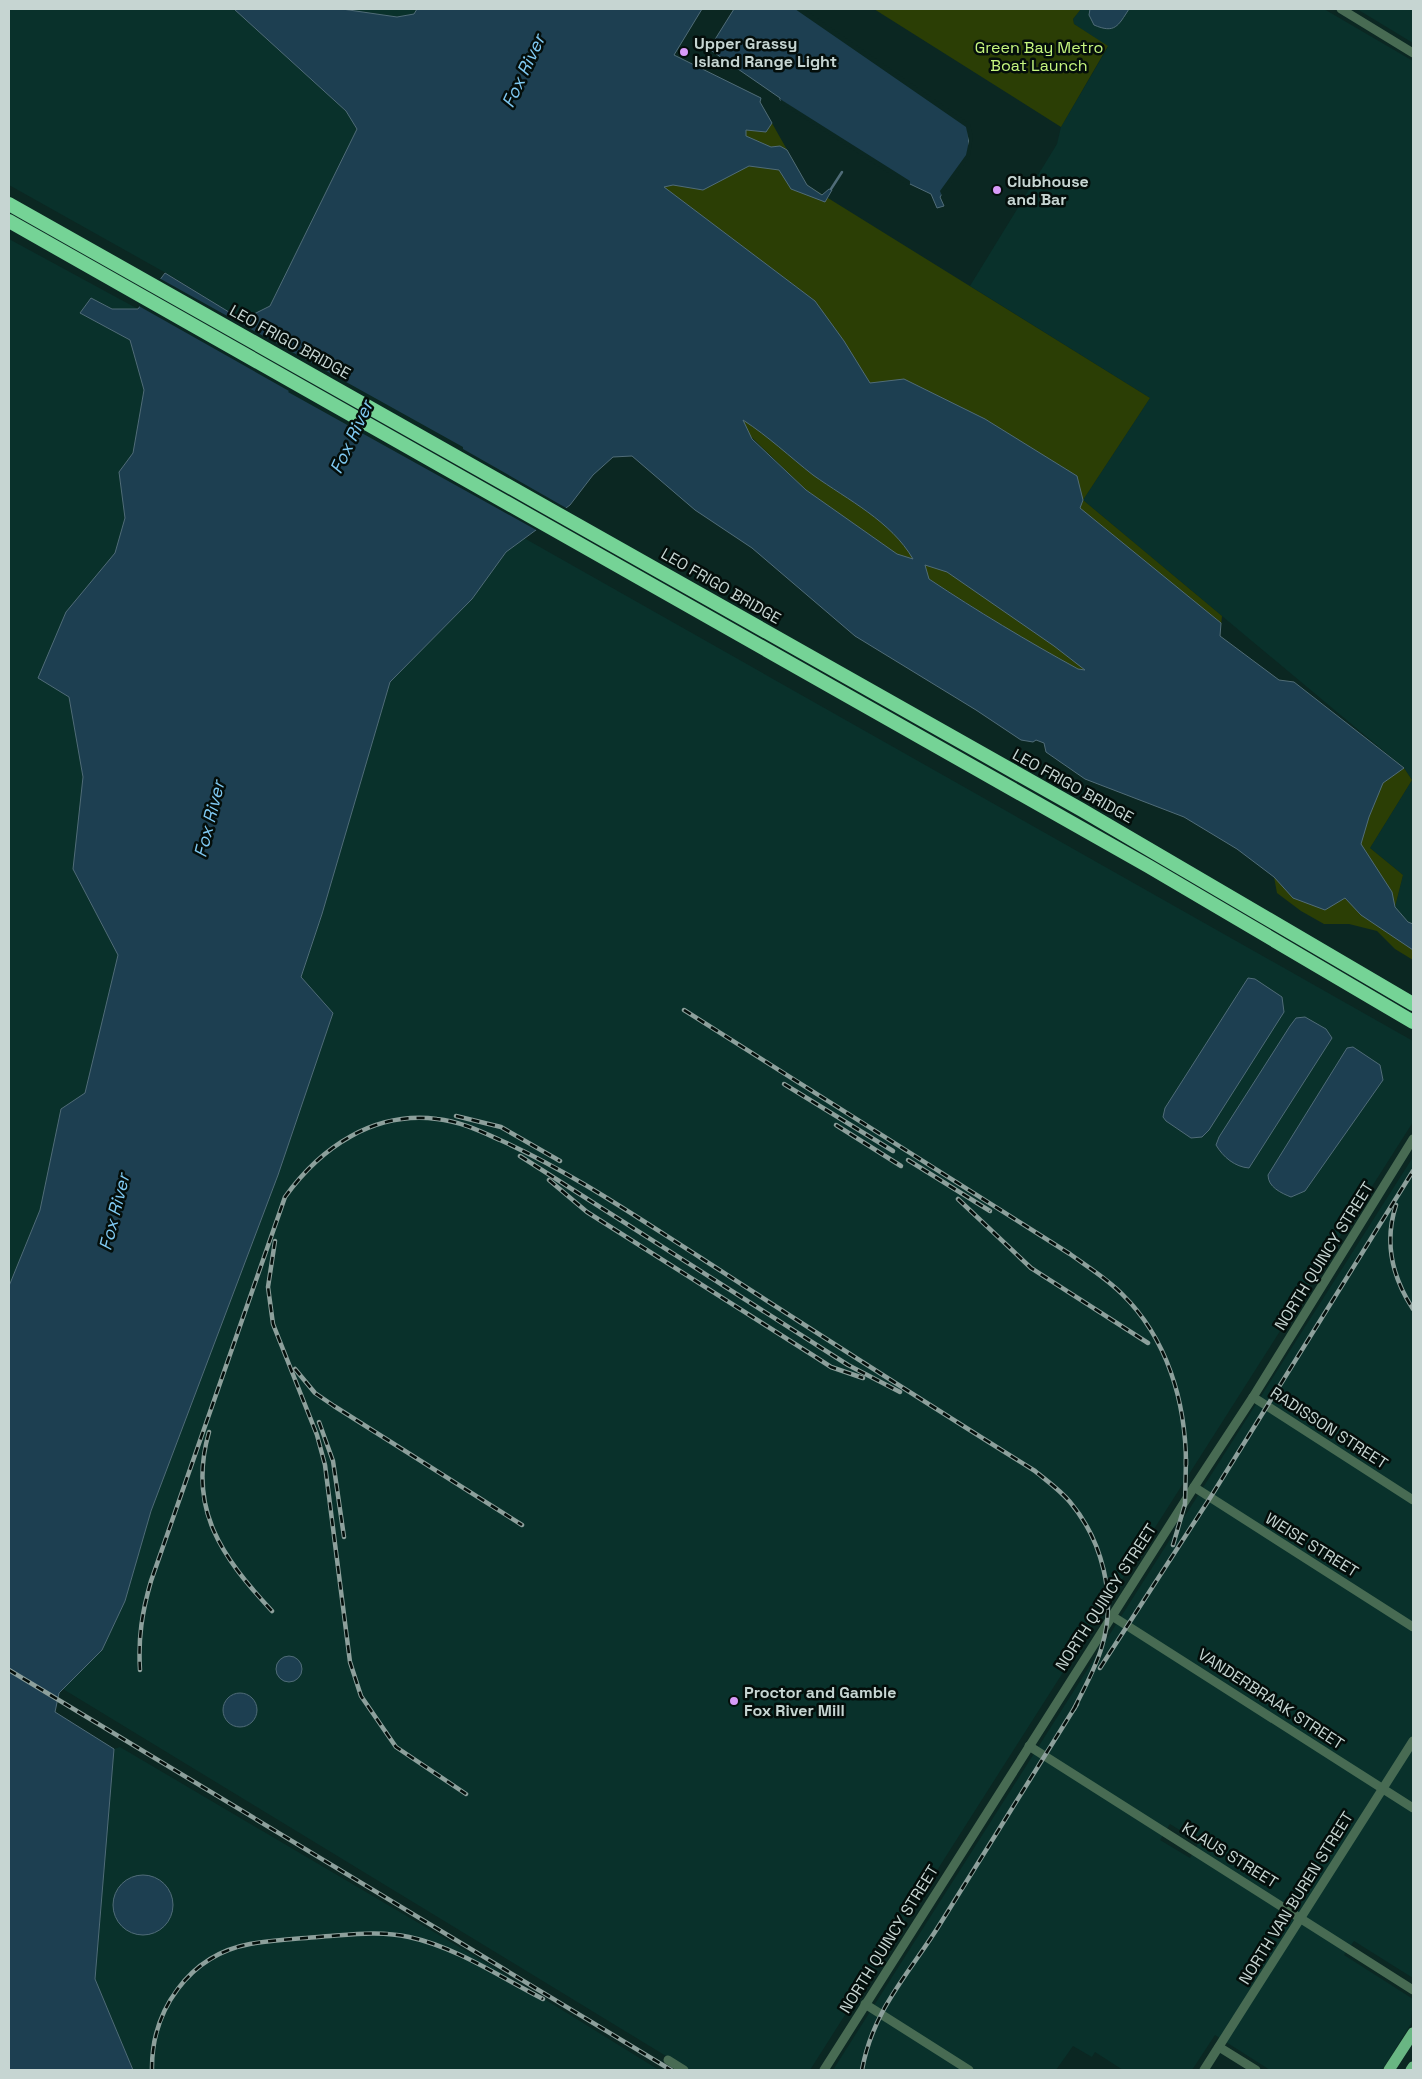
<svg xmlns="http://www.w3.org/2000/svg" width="1422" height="2079" font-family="'Space Grotesk',sans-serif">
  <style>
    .built { fill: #09312b; fill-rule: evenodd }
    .green { fill: #2b3e05 }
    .water { fill: #1d3f51; stroke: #506c78; fill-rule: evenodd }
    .pier { fill: #0b2722 }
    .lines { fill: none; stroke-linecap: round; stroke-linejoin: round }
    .stream { stroke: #506c78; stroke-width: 2.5 }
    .minor { stroke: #486b53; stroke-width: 9 }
    .major { stroke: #69b683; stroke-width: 11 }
    .highway { stroke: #75d396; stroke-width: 14 }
    .rail-casing { stroke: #8da09c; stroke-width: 4.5 }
    .rail { stroke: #040e0b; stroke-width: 2.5; stroke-dasharray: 8; stroke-linecap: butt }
    .poi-dot { fill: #d89af8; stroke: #040e0b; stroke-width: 2 }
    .labels { text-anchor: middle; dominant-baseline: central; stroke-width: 5; stroke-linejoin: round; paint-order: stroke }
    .poi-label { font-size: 16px; font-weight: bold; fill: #c6d5d2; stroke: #040e0b; text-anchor: start }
    .park-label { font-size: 16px; fill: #c6f67f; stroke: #040e0b }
    .street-label { font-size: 16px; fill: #c6d5d2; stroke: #040e0b }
    .water-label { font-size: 18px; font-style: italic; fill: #80caf3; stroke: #040e0b }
  </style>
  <rect width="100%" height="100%" fill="#0b2722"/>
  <!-- built -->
  <g class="built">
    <path d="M9,9h225l112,102 11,18 -87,178 -28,13 -69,-43 -164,-92z"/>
    <path d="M342,9h75l-3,5 -17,3z"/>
    <path d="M1081,9h243l89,52v863l-5,-2 -13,-15 8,-32 -33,-27 42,-68 -8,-12 -321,-268 67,-102 -180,-112 87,-142 4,-17 47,-80 -34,-23 -1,-5z"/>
    <path d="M1357,9h56v34z"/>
    <path d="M9,239l129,70h-26l-21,-11 -11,15 50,27 14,50 -11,63 -14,19 6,46 -10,35 -49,59 3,85 14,80 -10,92 45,86 -33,138 -24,16 -21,101 -31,76z"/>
    <path d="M524,538l889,503v81l-603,948h-121l-626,-381 39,-39 23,-49 26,-90 127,-336 55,-162 -32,-36 21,-63 68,-232 82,-83 34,-47z"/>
    <path d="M1413,1157v821l-59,-37 -10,14 69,44 -2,25 -29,46h-112l-55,-35 -23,35h-69l-28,-18 -3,5 -19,-11 -17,24h-223zM1170,1824l29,18 -9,16 -30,-18z"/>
    <path d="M120,1747l363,214 176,109h-526l-38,-91 19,-230z"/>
  </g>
  <!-- green -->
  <g class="green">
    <path d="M874,9h207l-8,10 1,5 34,22 -47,81z"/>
    <path d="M760,102l47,83 343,213 -67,102 139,116 -2,20 59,44 15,2 110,86 8,12 -42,68 33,27 -8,32 13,15 5,2v36l-18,-11 -18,-18 -28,-7h-25l-23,-13 -24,-18 -3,-16 -196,-207 -47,-26 -102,-65 -123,-89 -169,-164 26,-139z"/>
  </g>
  <!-- water -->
  <g class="water">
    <path d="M234,9h108l55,8 17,-3 3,-5h285l-28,46 87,43 -1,4 12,21 -6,9 -20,-2v6l25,11 9,-1 7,4 20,35 15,10 7,-6 3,1 -7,12 -34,-13 -12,-19 -30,-4 -46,24 -30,-5 -9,2 151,114 29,40 26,42 34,-4 81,40 92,57 6,24 -3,8 141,115 -1,13 59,44 15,2 110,86 -21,15 -14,34 -8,27 31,48 3,15 13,15 5,2v26l-52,-35 -16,-17 -20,12 -32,-12 -19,-21 -37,-28 -53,-32 -99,-38 -39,-27 -2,-9 -8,-3 -3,2 -12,-2 -45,-30 -121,-74 -103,-88 -57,-38 -63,-54 -19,1 -20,18 -23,30 -64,47 -34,47 -82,83 -68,232 -21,63 32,36 -55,162 -127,336 -26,90 -23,49 -43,43 -4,19 59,37 -19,230 38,91h-124v-784l31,-76 21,-101 24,-16 33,-138 -45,-86 10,-92 -14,-80 -31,-19 28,-66 49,-59 10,-35 -6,-46 14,-19 11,-63 -14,-50 -50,-27 11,-15 21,11h26l27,-36 77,47 28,-14 87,-177 -11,-18zM743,420c25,16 47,37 70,55 35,25 78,46 100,84l-16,-5 -91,-64 -54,-51zM925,565l22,7 107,74 31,24 -7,-1c-51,-28 -101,-58 -149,-90z"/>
    <path d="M734,9h66l168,116 1,30 -29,42 4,9 -7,2 -6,-14 -21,-10 -130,-84v-2l-71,-49z"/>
    <path d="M1090,9h39c-11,17 -14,25 -35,16l-5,-10z"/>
    <path d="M1248,978l7,1 27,18 2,15 -75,118 -7,7 -11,1 -25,-17 -3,-4 2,-9z"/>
    <path d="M1305,1017l21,12 6,9 -83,130c-14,-1 -26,-11 -33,-23l3,-8 71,-111 6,-8z"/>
    <path d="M1353,1047l27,18 3,15 -78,111 -14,6c-10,-4 -23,-10 -23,-22l79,-127z"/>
    <circle cx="289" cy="1669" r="13"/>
    <circle cx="240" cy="1710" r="17"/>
    <circle cx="143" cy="1905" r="30"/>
  </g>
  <!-- pier -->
  <g class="pier">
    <path d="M795,9h9l166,115 3,12 -3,20 -28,40 -2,-5 26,-36 3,-14 -3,-14z"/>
    <path d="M780,99l130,82v3l-2,2 -15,-10 -111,-72z"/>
    <path d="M159,278l304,169v2l105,60 -30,22 -250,-139 1,-1 -152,-86z"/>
  </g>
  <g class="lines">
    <!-- stream -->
    <path class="stream" d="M831,189l11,-17"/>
    <!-- minor -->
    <g class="minor">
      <path d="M1341,9l72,44"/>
      <path d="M1253,1397l160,103"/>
      <path d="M1194,1487l219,140"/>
      <path d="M1112,1616l301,192"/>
      <path d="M1029,1746l384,244"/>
      <path d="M865,2004l104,66"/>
      <path d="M1219,2047l37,23"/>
      <path d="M668,2060l16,10"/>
      <path d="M824,2070l370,-583 59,-90 160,-258"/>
      <path d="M1204,2070l209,-329"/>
    </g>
    <!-- major -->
    <g class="major">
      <path d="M1389,2070l24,-37"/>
      <path d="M1411,2070l2,-3"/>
    </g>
    <!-- highway -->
    <g class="highway">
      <path d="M9,204l1073,606 331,194"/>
      <path d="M9,221l1139,645 265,156"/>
    </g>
    <defs>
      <g id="rail">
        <path d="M684,1010l386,244c18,13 36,24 52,40 45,44 64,108 64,171"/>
        <path d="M784,1084l109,67"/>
        <path d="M456,1116l45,11 59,34"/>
        <path d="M836,1125l65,41"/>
        <path d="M520,1156l328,209 52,27"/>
        <path d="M908,1160l82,51"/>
        <path d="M549,1180l38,32 227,144 17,11 32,11"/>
        <path d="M958,1199l73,69 117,75"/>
        <path d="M1396,1205c-12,37 -4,72 17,104"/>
        <path d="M275,1241l-7,46 5,37 44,111 8,30 25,197 11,34 35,51 70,47"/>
        <path d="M295,1369l20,24 19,13 188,119"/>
        <path d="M319,1422l14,39 11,76"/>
        <path d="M209,1432c-22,77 13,125 63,179"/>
        <path d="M1173,1545l12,-41 1,-45"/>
        <path d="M1100,1668l110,-170 203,-327"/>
        <path d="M9,1670l662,400"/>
        <path d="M140,1670c-2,-32 2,-58 11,-89l134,-384c36,-50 89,-86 152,-78 22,2 43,12 63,21 71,32 135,76 201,118 111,72 222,143 334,213 12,10 25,19 35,31 32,38 47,95 32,144 -6,22 -18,42 -28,63"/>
        <path d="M152,2070c-1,-59 37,-115 98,-126 22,-4 45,-5 68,-7 30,-2 61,-7 91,0 47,10 91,40 134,62"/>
        <path d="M862,2070c11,-61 47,-96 78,-146 46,-73 91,-147 137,-220"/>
      </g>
    </defs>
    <!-- rail casing -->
    <use href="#rail" class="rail-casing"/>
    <!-- rail -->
    <use href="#rail" class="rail"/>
  </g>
  <!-- markers -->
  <g class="poi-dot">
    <circle cx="684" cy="52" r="5"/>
    <circle cx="997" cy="190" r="5"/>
    <circle cx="734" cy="1701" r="5"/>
  </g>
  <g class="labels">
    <!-- poi labels -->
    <g class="poi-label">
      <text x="694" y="43">Upper Grassy<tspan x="694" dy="18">Island Range Light</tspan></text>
      <text x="1007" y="181">Clubhouse<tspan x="1007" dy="18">and Bar</tspan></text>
      <text x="744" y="1692">Proctor and Gamble<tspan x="744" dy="18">Fox River Mill</tspan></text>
    </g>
    <!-- park labels -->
    <g class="park-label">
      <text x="1039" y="47">Green Bay Metro<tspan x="1039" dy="18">Boat Launch</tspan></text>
    </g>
    <!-- street labels -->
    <g class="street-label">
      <text transform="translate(290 342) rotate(29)">LEO FRIGO BRIDGE</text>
      <text transform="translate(721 586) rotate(30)">LEO FRIGO BRIDGE</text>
      <text transform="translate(1073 786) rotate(29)">LEO FRIGO BRIDGE</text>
      <text transform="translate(1324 1256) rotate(-58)">NORTH QUINCY STREET</text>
      <text transform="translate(1329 1428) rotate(33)">RADISSON STREET</text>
      <text transform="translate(1312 1545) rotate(32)">WEISE STREET</text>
      <text transform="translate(1106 1597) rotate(-57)">NORTH QUINCY STREET</text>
      <text transform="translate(1271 1699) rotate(33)">VANDERBRAAK STREET</text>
      <text transform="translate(1230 1855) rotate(32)">KLAUS STREET</text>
      <text transform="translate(1296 1898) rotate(-58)">NORTH VAN BUREN STREET</text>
      <text transform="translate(889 1939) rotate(-58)">NORTH QUINCY STREET</text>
    </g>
    <!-- water labels -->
    <g class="water-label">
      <text transform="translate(523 71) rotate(-65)">Fox River</text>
      <text transform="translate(351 437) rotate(-65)">Fox River</text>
      <text transform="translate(209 819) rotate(-76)">Fox River</text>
      <text transform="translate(114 1212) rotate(-76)">Fox River</text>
    </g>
  </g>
  <!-- border -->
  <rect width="1422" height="2079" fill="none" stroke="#c6d5d2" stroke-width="20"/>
</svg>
